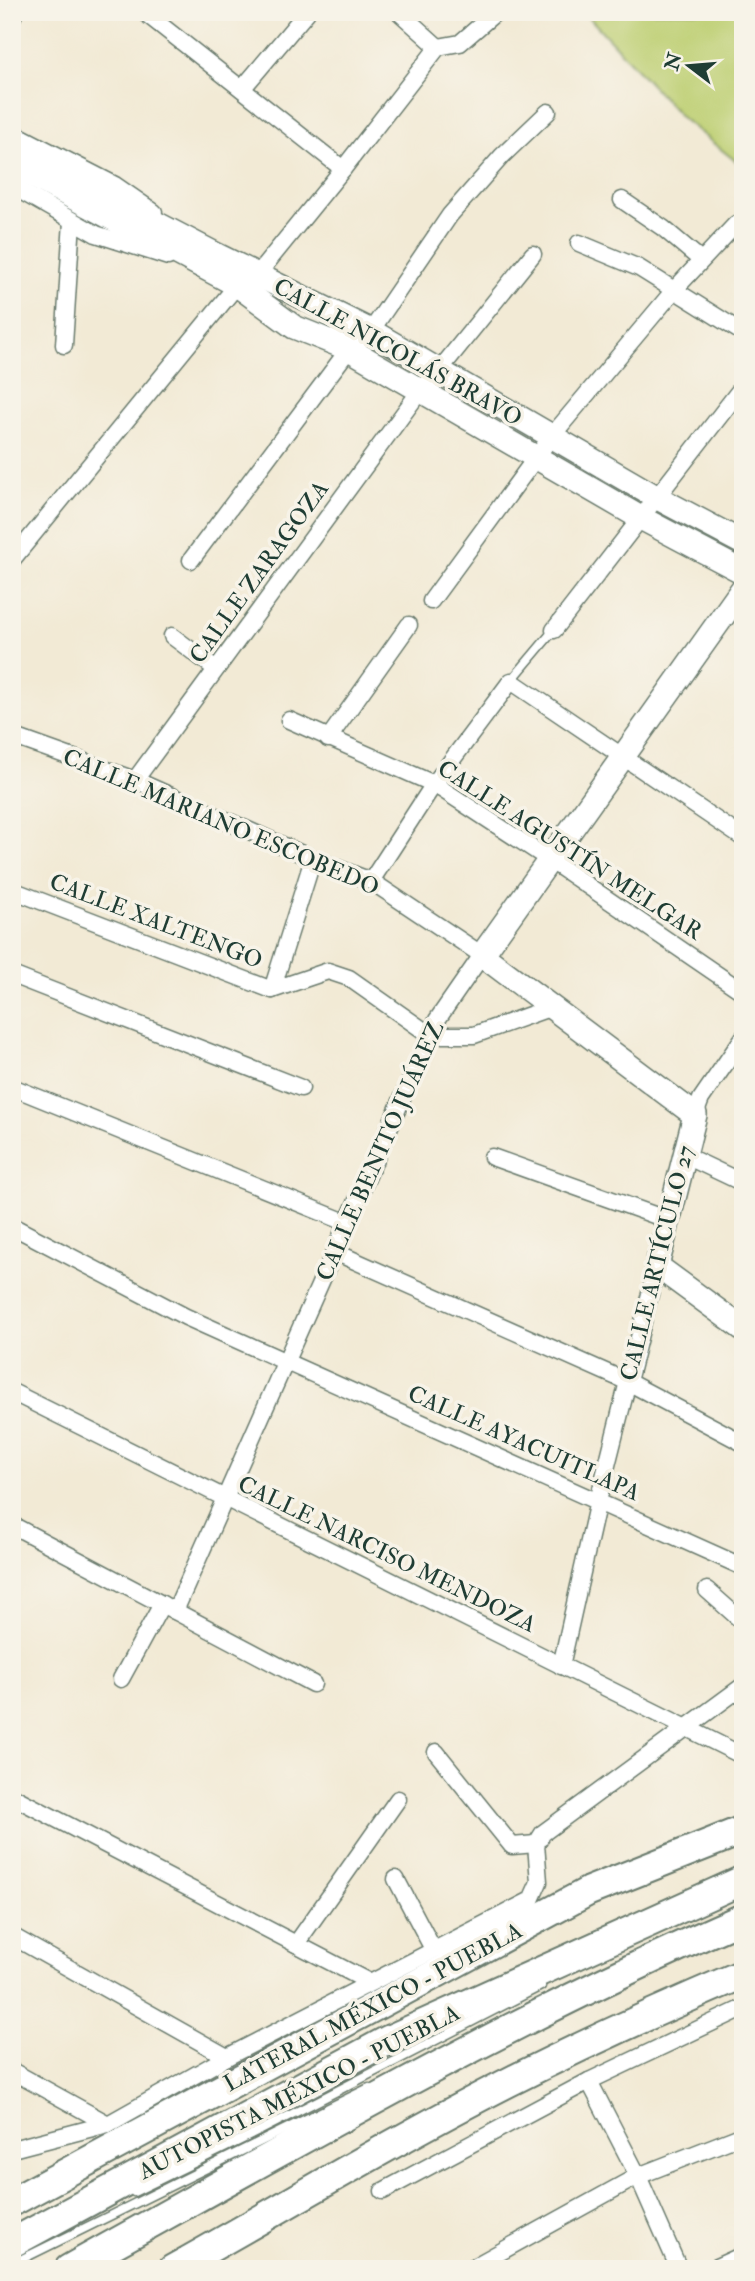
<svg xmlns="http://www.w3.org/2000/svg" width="755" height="2281" font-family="'IM FELL Double Pica',serif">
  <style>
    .green { fill: #bdcf72; stroke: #6e8653; stroke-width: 2 }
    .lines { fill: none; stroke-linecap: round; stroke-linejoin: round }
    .lane-casing { stroke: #697a6c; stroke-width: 11 }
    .street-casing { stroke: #697a6c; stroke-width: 19 }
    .secondary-casing { stroke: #697a6c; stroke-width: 26 }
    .highway-casing { stroke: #697a6c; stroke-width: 32 }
    .lane { stroke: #fff; stroke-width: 8 }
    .street { stroke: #fff; stroke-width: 16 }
    .secondary { stroke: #fff; stroke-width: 23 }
    .highway { stroke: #fff; stroke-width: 28 }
    .labels { text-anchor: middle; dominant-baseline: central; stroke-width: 7; stroke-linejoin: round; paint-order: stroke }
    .street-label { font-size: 23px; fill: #1f3d34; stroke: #f7f3e8 }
  </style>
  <rect width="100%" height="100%" fill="#f7f3e8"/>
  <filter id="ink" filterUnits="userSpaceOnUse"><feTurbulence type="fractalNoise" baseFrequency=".0143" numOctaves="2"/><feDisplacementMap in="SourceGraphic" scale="14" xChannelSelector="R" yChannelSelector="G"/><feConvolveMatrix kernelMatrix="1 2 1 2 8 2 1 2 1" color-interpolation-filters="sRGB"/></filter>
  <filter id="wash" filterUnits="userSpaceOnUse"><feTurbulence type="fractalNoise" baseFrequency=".00686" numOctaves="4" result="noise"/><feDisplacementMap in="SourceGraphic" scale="28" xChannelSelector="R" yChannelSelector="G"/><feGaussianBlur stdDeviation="1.57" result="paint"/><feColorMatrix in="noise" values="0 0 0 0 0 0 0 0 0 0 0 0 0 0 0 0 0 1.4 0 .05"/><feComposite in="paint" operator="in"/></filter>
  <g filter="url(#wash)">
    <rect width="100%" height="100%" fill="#f2ead5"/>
    <!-- green -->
    <path class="green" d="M584,12h159v155l-61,-49z"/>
  </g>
  <g filter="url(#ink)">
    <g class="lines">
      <defs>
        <g id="lane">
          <path d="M511,681l43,-51"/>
          <path d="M134,2192l129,-63 278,-143"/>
          <path d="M12,2264l357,-176"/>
        </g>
        <g id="street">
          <path d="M144,12l199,157"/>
          <path d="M399,12l39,35"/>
          <path d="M12,18l3,-6"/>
          <path d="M242,89l65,-77"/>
          <path d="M12,132l103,53 39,27"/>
          <path d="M12,186l84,48 72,23"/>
          <path d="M622,200l41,28 38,32"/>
          <path d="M579,243l60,25 104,65"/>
          <path d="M64,345l8,-124"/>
          <path d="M12,560l225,-275 20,-10 86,-106 95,-122 22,-4 36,-31"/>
          <path d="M191,560l158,-211 22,-18 79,-116 52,-59 46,-44"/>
          <path d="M431,601l120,-164 124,-148 61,-65"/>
          <path d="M554,630l189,-244"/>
          <path d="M172,636l44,33"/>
          <path d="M289,720l145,64 116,76 193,132"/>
          <path d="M12,736l123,44 178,79 58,22 111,74 -45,65 -262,591"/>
          <path d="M328,739l81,-114"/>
          <path d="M135,780l285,-389 18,-19 95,-118"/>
          <path d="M371,881l63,-97 77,-103 232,157"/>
          <path d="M12,890l260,100 56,-19 21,7 81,57h44l78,-28"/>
          <path d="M12,975l289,113"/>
          <path d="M272,990l41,-131"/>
          <path d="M12,1087l336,136"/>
          <path d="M695,1115l6,-16 42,-61"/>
          <path d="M684,1155l59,28"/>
          <path d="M492,1157l176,63"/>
          <path d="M12,1226l174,91 557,250"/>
          <path d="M335,1252l293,130 115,61"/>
          <path d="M12,1392l731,364"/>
          <path d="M12,1525l301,159"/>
          <path d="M707,1590l36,32"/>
          <path d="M561,1666l37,-165 59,-235"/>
          <path d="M121,1679l41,-75"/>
          <path d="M436,1752l76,94 24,-2"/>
          <path d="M12,1796l357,186"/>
          <path d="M536,1844l7,-11 200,-147"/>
          <path d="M396,1879l37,70"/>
          <path d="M12,1936l215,121"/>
          <path d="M296,1944l102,-145"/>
          <path d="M12,2071l96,53"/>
          <path d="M589,2081l49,95 41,93"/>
          <path d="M12,2149l96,-25 119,-67 304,-157 8,-18 -3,-38"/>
          <path d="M383,2191l206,-110 154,-73"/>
          <path d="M475,2266l163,-90 105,-41"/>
          <path d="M712,2269l31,-14"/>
        </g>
        <g id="secondary">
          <path d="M12,148l205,107 154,76 285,166 87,46"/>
          <path d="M12,165l225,120 57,42 55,22 290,168 104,55"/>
          <path d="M743,588l-261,367 213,160 -38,151 86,63"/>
        </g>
        <g id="highway">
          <path d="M12,2202l577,-311 154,-61"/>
          <path d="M12,2243l376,-203 355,-160"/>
          <path d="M69,2269c222,-123 441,-250 674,-351"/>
          <path d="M173,2269c111,-62 220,-128 334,-186 77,-39 156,-75 236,-109"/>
        </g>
      </defs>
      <!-- lane casing -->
      <use href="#lane" class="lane-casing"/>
      <!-- street casing -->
      <use href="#street" class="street-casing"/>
      <!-- secondary casing -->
      <use href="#secondary" class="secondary-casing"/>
      <!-- highway casing -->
      <use href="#highway" class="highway-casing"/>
      <!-- lane -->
      <use href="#lane" class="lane"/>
      <!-- street -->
      <use href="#street" class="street"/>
      <!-- secondary -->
      <use href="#secondary" class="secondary"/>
      <!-- highway -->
      <use href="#highway" class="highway"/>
    </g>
  </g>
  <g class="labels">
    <!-- street labels -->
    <g class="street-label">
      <text transform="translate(398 352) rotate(29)">CALLE NICOLÁS BRAVO</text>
      <text transform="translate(259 572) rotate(-54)">CALLE ZARAGOZA</text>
      <text transform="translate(221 822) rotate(23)">CALLE MARIANO ESCOBEDO</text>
      <text transform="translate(570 850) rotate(33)">CALLE AGUSTÍN MELGAR</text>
      <text transform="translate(156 921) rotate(21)">CALLE XALTENGO</text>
      <text transform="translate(380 1151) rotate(-66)">CALLE BENITO JUÁREZ</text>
      <text transform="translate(657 1263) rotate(-76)">CALLE ARTÍCULO 27</text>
      <text transform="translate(524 1443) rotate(24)">CALLE AYACUITLAPA</text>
      <text transform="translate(387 1554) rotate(26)">CALLE NARCISO MENDOZA</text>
      <text transform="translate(373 2007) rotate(-28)">LATERAL MÉXICO - PUEBLA</text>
      <text transform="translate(299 2092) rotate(-27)">AUTOPISTA MÉXICO - PUEBLA</text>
    </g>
  </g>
  <!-- margin -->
  <rect width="755" height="2281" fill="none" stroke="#f7f3e8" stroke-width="42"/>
  <!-- north arrow -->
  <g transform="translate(689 66) rotate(286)" stroke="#f7f3e8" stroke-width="5" paint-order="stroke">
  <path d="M0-5L12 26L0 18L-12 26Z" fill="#1f3d34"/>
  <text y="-10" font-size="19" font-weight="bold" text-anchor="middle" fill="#1f3d34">N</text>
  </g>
</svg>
